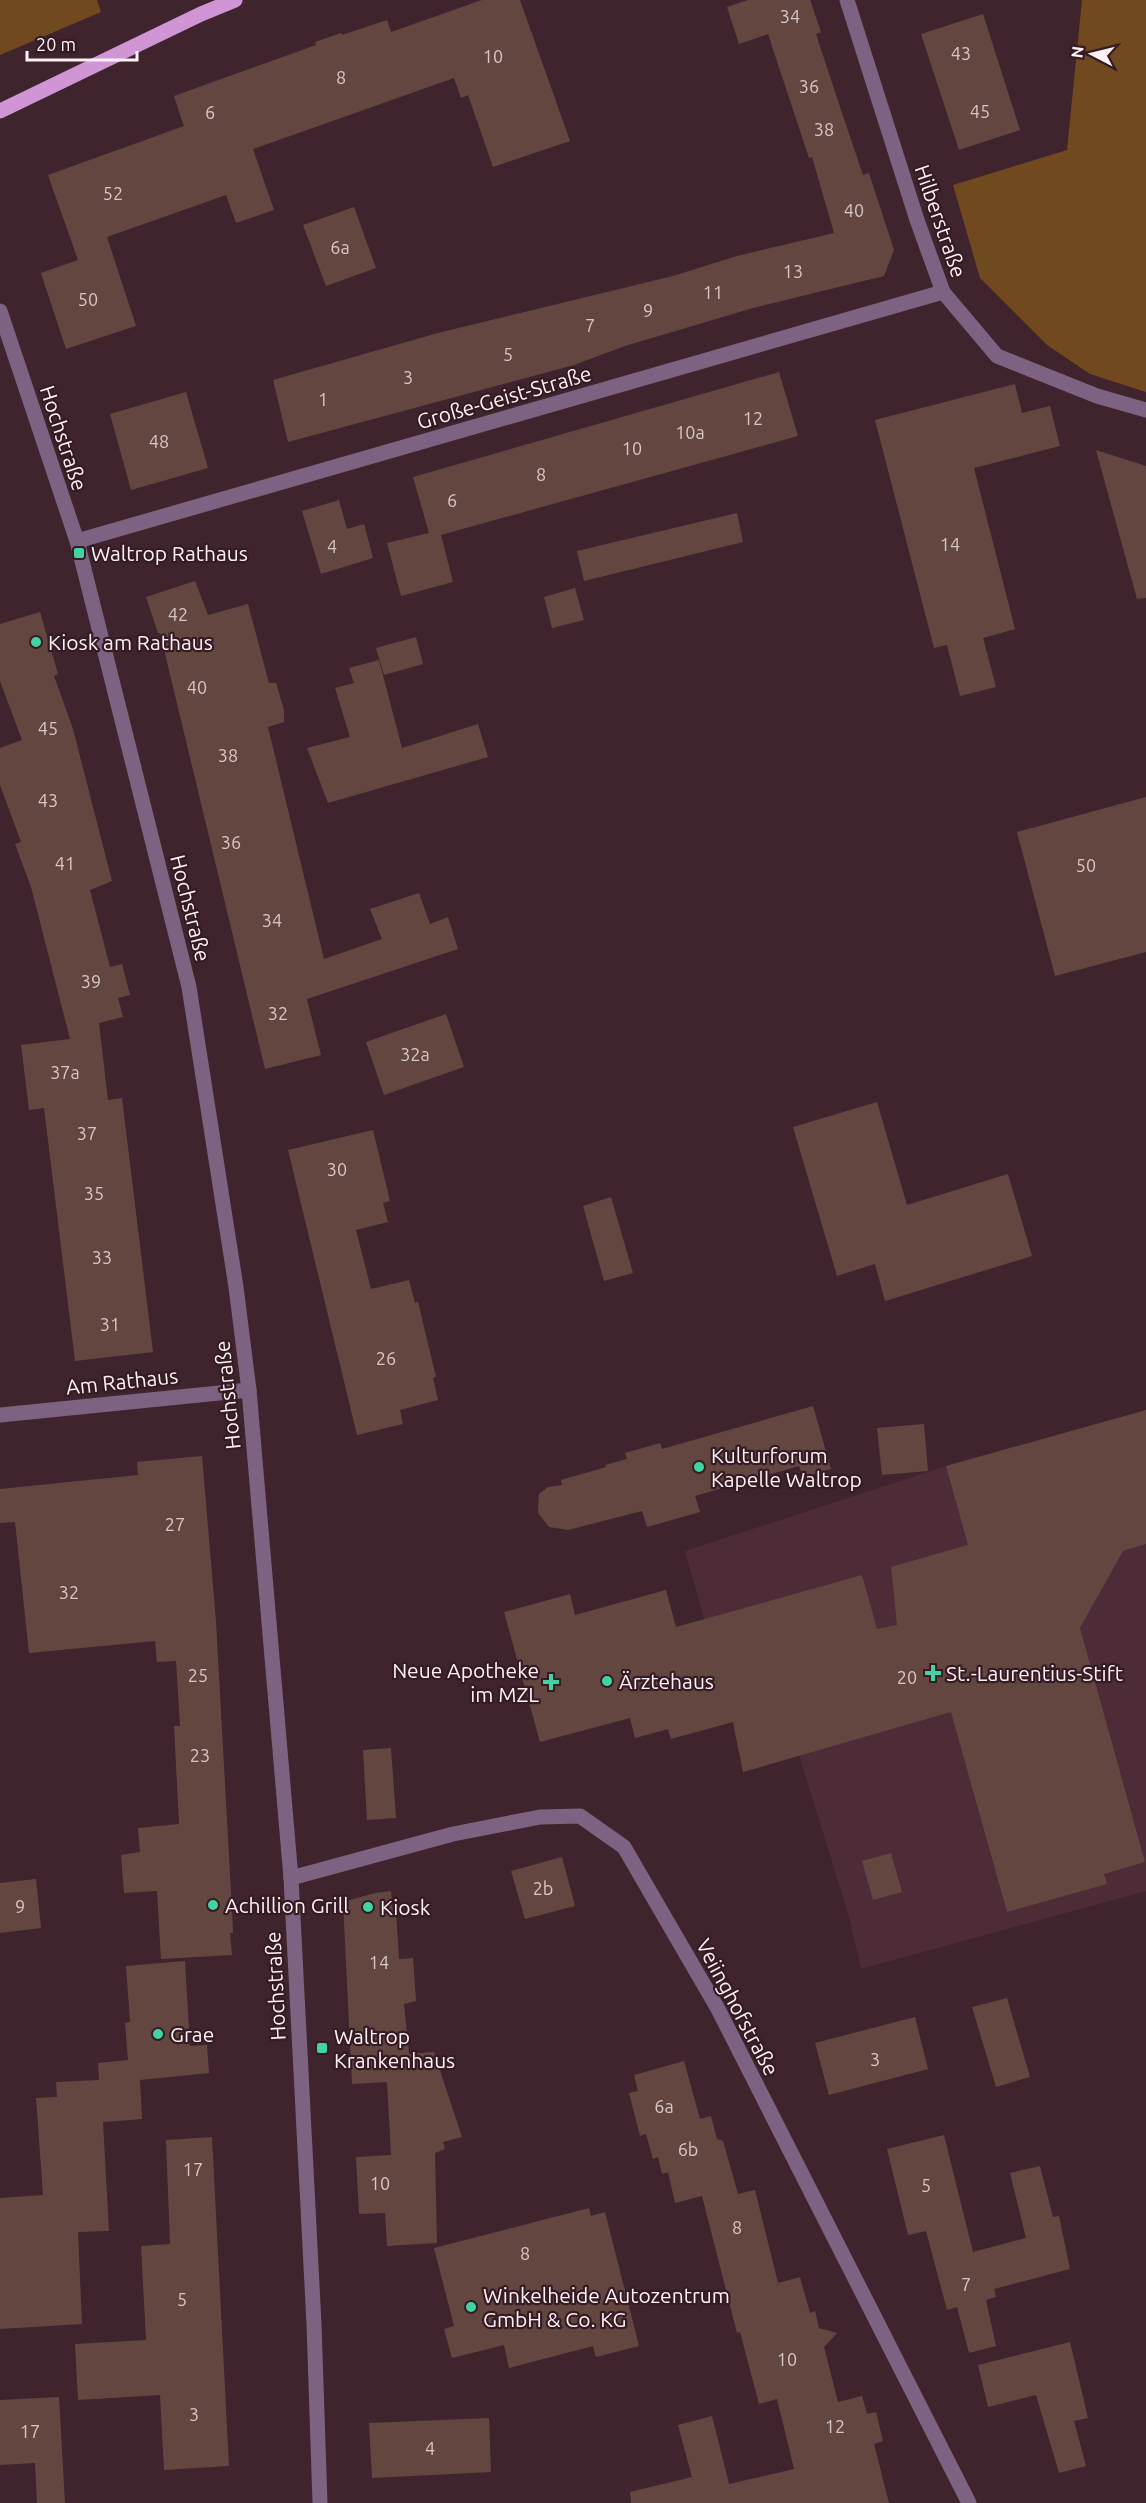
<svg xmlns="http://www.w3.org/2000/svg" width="1146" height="2503" font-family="Ubuntu,sans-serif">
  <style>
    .built { fill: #4d2b37 }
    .green { fill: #71491e }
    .building { fill: #644640 }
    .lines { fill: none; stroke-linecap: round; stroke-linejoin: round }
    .minor { stroke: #7e6281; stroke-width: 15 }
    .major { stroke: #cf95d4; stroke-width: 15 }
    .poi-dot { fill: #41d4a1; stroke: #341b24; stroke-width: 2 }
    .labels { text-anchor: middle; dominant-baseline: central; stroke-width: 4.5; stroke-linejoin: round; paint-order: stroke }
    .number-label { font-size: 18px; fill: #d8c6c7 }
    .street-label { font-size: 21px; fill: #fff0f4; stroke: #341b24 }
    .poi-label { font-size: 21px; fill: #fff0f4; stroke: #341b24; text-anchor: start }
  </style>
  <rect width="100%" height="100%" fill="#3f242e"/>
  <!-- built -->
  <path class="built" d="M1146,1410v481l-285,78 -11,-49 -51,-165 -56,17 -9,-45 -49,-176 261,-85z"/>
  <!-- green -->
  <g class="green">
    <path d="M0,0h97l4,12 -101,43z"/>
    <path d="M1082,0h64v392l-56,-18 -43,-29 -67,-67 -27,-93 114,-35z"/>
  </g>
  <!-- building -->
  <g class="building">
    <path d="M482,0h38l50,141 -77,26 -25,-72 -7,3 -7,-20 -201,71 21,61 -38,13 -10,-28 -119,42 29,89 -70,23 -25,-76 37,-13 -30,-85 136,-49 -10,-30 142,-51 -1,-3 26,-9 1,2 45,-15 4,12z"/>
    <path d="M748,0h62l11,32 -5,2 22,67 25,74 6,-2 25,77 -10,26 -131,32 -128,38 -51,19 -286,77 -15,-62 165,-47 235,-57 64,-20 97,-23 -22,-76 -3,1 -41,-124 -29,10 -12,-37z"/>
    <path d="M983,14l37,116 -61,20 -38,-116z"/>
    <path d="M354,207l22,61 -50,18 -23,-61z"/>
    <path d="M779,372l19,64 -357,99 12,47 -52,14 -14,-53 42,-10 -16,-56z"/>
    <path d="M1015,384l7,29 28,-7 10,40 -86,22 41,161 -32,9 13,49 -36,9 -13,-51 -13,3 -59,-228z"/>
    <path d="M186,392l22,76 -77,22 -21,-76z"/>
    <path d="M1096,450l50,16v132l-9,1z"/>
    <path d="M339,500l8,29 17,-5 9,34 -52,16 -19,-63z"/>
    <path d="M737,513l6,29 -159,39 -7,-30z"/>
    <path d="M195,581l13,34 40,-11 21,79h7l8,27v12l-16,5 56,232 58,-20 -12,-30 49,-16 11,31 18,-7 10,32 -151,50 14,56 -56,14 -105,-436h-2l-12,-36z"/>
    <path d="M575,588l9,32 -32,8 -8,-31z"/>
    <path d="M40,612l18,62 -4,2 19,53 39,152 -22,9 20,77 12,-3 8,31 -12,3 5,19 -24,6 9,77 14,-2 31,254 -78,9 -31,-253 -15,2 -8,-65 49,-6 -39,-152 -16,-43 6,-2 -21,-57v-37l22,-8 -22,-59v-57z"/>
    <path d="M416,637l7,27 -39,11 -8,-27z"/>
    <path d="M379,660l23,88 76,-24 10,33 -160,46 -21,-55 43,-11 -15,-49 19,-5 -5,-15z"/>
    <path d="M1146,797v155l-91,24 -38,-144z"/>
    <path d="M446,1014l18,53 -80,28 -18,-53z"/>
    <path d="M877,1102l30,103 101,-31 24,82 -147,45 -10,-37 -38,12 -44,-149z"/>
    <path d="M373,1130l17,71 -7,2 5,19 -32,8 15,59 38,-9 6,23 3,-1 18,75 -3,1 5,22 -38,10 3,14 -46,11 -69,-285z"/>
    <path d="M611,1197l22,76 -29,8 -21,-75z"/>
    <path d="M813,1406l18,63 -28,8 -4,-11 -104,30 5,16 -53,15 -5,-16 -74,19 -19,-3 -11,-14 1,-19 9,-7 14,-2 -1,-5 45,-13 -1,-2 22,-6 -2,-6 35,-10 2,6z"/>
    <path d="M1146,1410v134l-23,7 -43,77 65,234 -41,12 3,10 -100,28 -56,-200 -208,60 -10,-50 -62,17 -3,-10 -33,9 -5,-20 -90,24 -36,-130 66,-18 5,21 91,-25 10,37 186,-52 15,54 20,-4 -6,-58 77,-22 -22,-79z"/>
    <path d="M924,1424l4,47 -46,4 -5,-47z"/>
    <path d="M202,1456l14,165 16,289 1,23h-3l2,22 -71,4 -4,-68 -33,2 -3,-38 19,-3 -2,-24 41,-4 -5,-98h6l-4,-65 -19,1 -2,-21 -126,12 -14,-131 -15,1v-34l138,-14 -1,-13z"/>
    <path d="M391,1748l5,70 -29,2 -4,-70z"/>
    <path d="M891,1853l11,39 -29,8 -11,-39z"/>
    <path d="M562,1857l13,49 -50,13 -14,-48z"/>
    <path d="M36,1879l5,49 -41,5v-50z"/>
    <path d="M391,1891l2,21h3l3,47 14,-1 3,43 -12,3 5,50 25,-2 28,85 -19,5 2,7 -10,4 2,90 -50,3 -2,-33 -26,1 -3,-57 35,-2 -4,-73 -35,2 -9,-182 32,-9z"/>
    <path d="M185,1961l5,85 17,-1 2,28 -69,7 2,39 -39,3 6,109 -31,1 4,92 -82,5v-131l43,-3 -7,-97 21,-1 -1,-15 43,-2 -1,-17 30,-3 -3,-37 5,-1 -4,-56z"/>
    <path d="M1007,1998l23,79 -34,10 -24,-80z"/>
    <path d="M915,2017l13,52 -99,26 -14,-52z"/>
    <path d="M684,2061l16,58 11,-3 6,23 6,2 15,53 17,-4 23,93 22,-6 10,36 5,-2 4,17 18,5 -13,14 14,55 24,-6 5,18 9,-2 7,29 -9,3 15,59h-258l-1,-11 62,-15 -14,-52 34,-9 17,68 65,-15 -17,-70 -18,5 -19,-72 -3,1 -35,-137 -27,7 -7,-31 -6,2 -4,-17 -5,2 -7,-25 -6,2 -11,-43 9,-2 -4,-16z"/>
    <path d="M944,2135l29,117 53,-14 -16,-65 30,-7 13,51 6,-1 11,53 -76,20 2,8 -10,3 10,46 -27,7 -12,-46 -10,3 -21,-79 -18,4 -21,-86z"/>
    <path d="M212,2137l17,329 -65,4 -4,-75 -82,5 -3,-56 71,-4 -5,-94 29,-2 -4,-104z"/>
    <path d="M589,2208l2,8 14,-4 34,134 -43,11 -3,-11 -84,22 -5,-23 -52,13 -8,-29 10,-3 -20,-78z"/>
    <path d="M1070,2342l18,76 -14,3 12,45 -27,7 -23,-78 -48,12 -10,-42z"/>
    <path d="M59,2397l6,106h-28l-2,-40 -35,2v-65z"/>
    <path d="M489,2418l2,54 -119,6 -3,-55z"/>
  </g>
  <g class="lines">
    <!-- minor -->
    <g class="minor">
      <path d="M847,0l70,220 26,72 54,64 100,40 49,14"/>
      <path d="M0,311l77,230 112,446 47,300 13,103 42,488 23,446 6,179"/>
      <path d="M77,541l866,-249"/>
      <path d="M0,1415l249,-25"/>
      <path d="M291,1878l162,-44 87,-17 40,-1 44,31 94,162 251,494"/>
    </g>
    <!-- major -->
    <path class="major" d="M0,111l201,-97 34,-14"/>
  </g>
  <!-- markers -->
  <g class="poi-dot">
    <rect x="73" y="547" width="12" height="12" rx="3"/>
    <circle cx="36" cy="642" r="6"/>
    <circle cx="699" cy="1467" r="6"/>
    <path d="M930 1664h6v6h6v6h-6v6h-6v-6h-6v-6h6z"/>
    <circle cx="607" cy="1681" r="6"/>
    <path d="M548 1673h6v6h6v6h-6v6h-6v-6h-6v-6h6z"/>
    <circle cx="213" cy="1905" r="6"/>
    <circle cx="368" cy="1907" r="6"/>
    <circle cx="158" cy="2034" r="6"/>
    <rect x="316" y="2042" width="12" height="12" rx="3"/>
    <circle cx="471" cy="2307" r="6"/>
  </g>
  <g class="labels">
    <!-- number labels -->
    <g class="number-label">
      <text x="790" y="16">34</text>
      <text x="961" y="53">43</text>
      <text x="493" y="56">10</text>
      <text x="341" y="77">8</text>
      <text x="809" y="86">36</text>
      <text x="980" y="111">45</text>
      <text x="210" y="112">6</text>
      <text x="824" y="129">38</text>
      <text x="113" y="193">52</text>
      <text x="854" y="210">40</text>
      <text x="340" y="247">6a</text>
      <text x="793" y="271">13</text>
      <text x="713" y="292">11</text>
      <text x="88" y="299">50</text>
      <text x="648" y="310">9</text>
      <text x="590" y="325">7</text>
      <text x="508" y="354">5</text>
      <text x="408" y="377">3</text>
      <text x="323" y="399">1</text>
      <text x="753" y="418">12</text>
      <text x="690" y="432">10a</text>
      <text x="159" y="441">48</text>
      <text x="632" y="448">10</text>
      <text x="541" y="474">8</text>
      <text x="452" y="500">6</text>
      <text x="950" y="544">14</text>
      <text x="332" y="546">4</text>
      <text x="178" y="614">42</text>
      <text x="197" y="687">40</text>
      <text x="48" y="728">45</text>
      <text x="228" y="755">38</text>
      <text x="48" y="800">43</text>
      <text x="231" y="842">36</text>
      <text x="65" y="863">41</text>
      <text x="1086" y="865">50</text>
      <text x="272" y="920">34</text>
      <text x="91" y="981">39</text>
      <text x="278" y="1013">32</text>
      <text x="415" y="1054">32a</text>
      <text x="65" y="1072">37a</text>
      <text x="87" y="1133">37</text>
      <text x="337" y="1169">30</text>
      <text x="94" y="1193">35</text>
      <text x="102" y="1257">33</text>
      <text x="110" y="1324">31</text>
      <text x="386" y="1358">26</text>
      <text x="175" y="1524">27</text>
      <text x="69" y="1592">32</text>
      <text x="198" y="1675">25</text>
      <text x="907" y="1677">20</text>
      <text x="200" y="1755">23</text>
      <text x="543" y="1888">2b</text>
      <text x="20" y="1906">9</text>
      <text x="379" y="1962">14</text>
      <text x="875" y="2059">3</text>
      <text x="664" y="2106">6a</text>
      <text x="688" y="2149">6b</text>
      <text x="193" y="2169">17</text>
      <text x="380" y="2183">10</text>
      <text x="926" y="2185">5</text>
      <text x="737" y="2227">8</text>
      <text x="525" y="2253">8</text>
      <text x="966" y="2284">7</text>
      <text x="182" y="2299">5</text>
      <text x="787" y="2359">10</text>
      <text x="194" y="2414">3</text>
      <text x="835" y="2426">12</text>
      <text x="30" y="2431">17</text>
      <text x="430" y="2448">4</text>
    </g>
    <!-- street labels -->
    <g class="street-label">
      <text transform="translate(941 221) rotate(71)">Hilberstraße</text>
      <text transform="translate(504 397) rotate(-16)">Große-Geist-Straße</text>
      <text transform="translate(64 438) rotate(72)">Hochstraße</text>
      <text transform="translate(191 908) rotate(76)">Hochstraße</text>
      <text transform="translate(122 1381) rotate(-6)">Am Rathaus</text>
      <text transform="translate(227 1395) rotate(-96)">Hochstraße</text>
      <text transform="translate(275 1986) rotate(-93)">Hochstraße</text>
      <text transform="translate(738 2007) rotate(62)">Veiinghofstraße</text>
    </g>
    <!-- poi labels -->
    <g class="poi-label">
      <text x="91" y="553">Waltrop Rathaus</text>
      <text x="48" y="642">Kiosk am Rathaus</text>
      <text x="711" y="1455">Kulturforum<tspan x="711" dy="24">Kapelle Waltrop</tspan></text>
      <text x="539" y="1670" text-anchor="end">Neue Apotheke<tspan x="539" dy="24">im MZL</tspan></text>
      <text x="946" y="1673">St.-Laurentius-Stift</text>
      <text x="619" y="1681">Ärztehaus</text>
      <text x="225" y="1905">Achillion Grill</text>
      <text x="380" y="1907">Kiosk</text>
      <text x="170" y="2034">Grae</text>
      <text x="334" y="2036">Waltrop<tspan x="334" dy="24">Krankenhaus</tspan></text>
      <text x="483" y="2295">Winkelheide Autozentrum<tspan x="483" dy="24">GmbH &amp; Co. KG</tspan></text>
    </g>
  </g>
  <!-- north arrow -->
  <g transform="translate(1092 54) rotate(277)" stroke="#341b24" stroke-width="4.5" paint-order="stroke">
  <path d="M0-4.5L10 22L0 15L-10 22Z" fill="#fff0f4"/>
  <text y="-9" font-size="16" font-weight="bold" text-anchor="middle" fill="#fff0f4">N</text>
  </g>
  <!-- scale -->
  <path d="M27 51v9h110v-9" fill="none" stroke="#fff0f4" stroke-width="3"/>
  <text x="36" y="51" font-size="18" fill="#fff0f4" stroke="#341b24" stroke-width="4.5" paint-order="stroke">20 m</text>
</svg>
